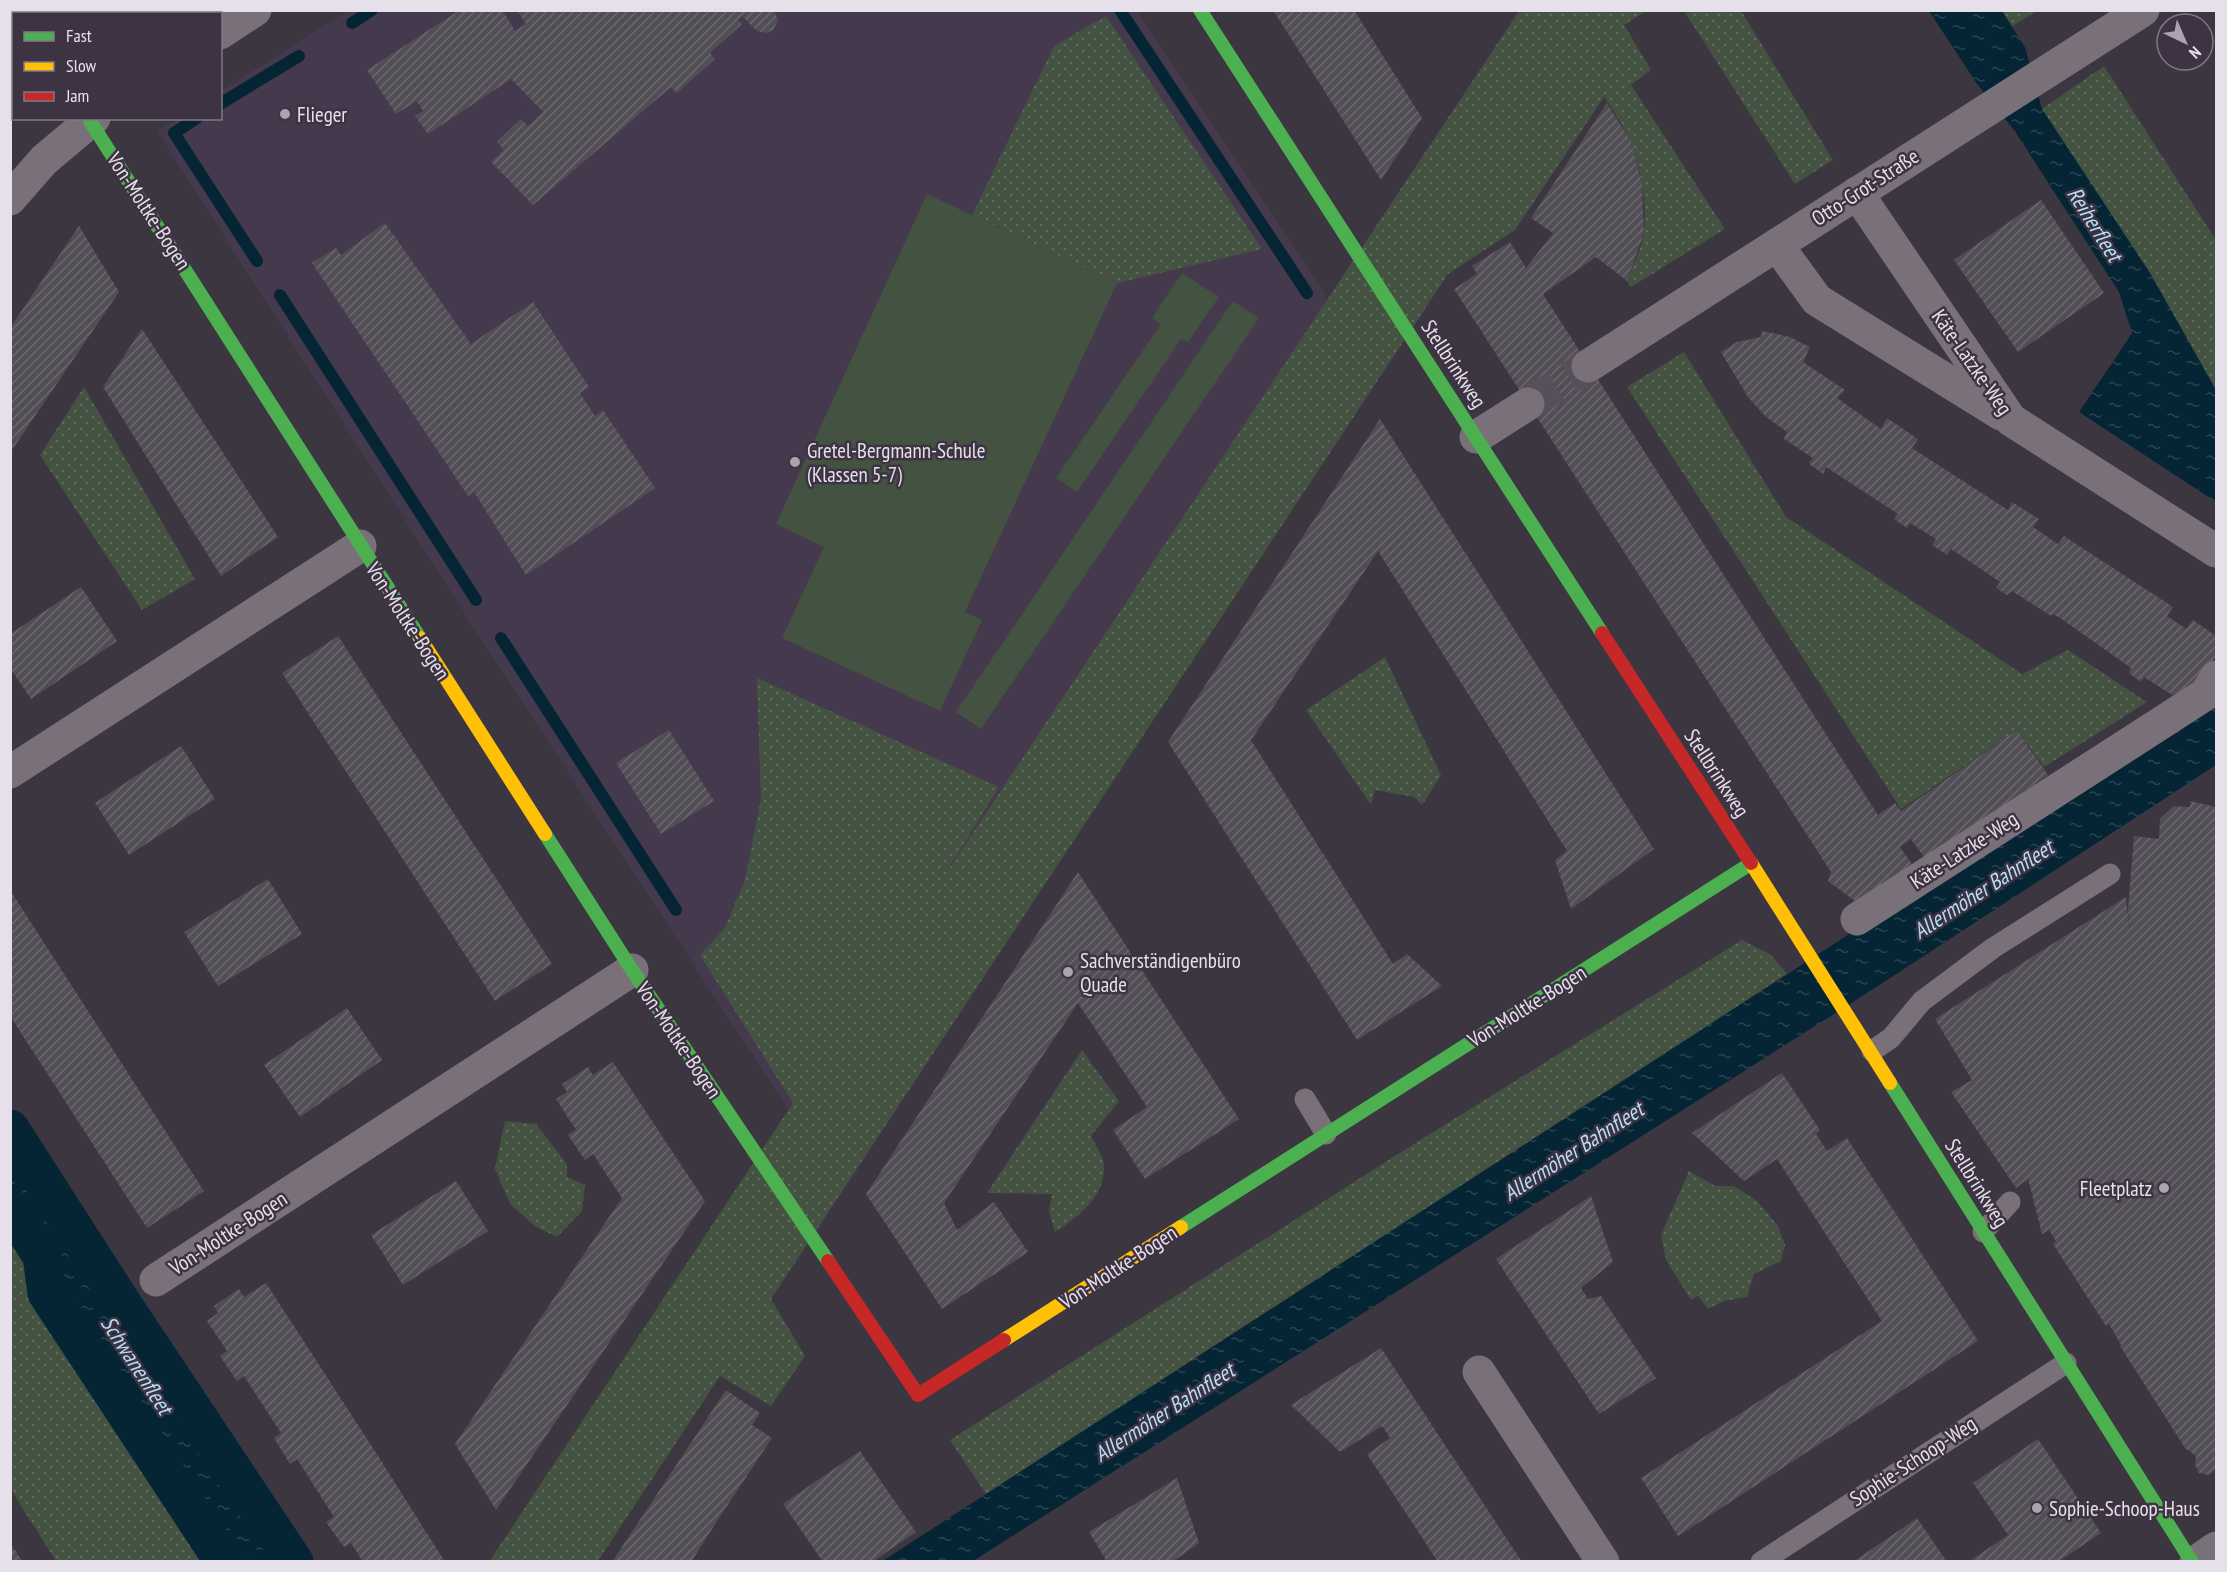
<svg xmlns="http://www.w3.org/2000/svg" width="2227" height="1572" font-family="'PT Sans Narrow',sans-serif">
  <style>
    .built { fill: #45394d }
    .grass { fill: url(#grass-dots) }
    .garden { fill: #445241 }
    .water { fill: url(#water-ripples) }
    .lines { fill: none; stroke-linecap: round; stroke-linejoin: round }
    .stream { stroke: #052534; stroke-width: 12 }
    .canal { stroke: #052534; stroke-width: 39 }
    .building { fill: url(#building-hatch) }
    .street-tunnel { stroke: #56505a; stroke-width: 33; stroke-dasharray: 33 16; stroke-linecap: butt }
    .lane { stroke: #7a7079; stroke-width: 21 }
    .street { stroke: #7a7079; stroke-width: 33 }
    .fast { stroke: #4caf50; stroke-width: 14 }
    .slow { stroke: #ffc107; stroke-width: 14 }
    .jam { stroke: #c62828; stroke-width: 14 }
    .poi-dot { fill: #aaa4ae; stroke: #3d3343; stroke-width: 2 }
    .labels { text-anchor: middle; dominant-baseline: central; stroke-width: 5; stroke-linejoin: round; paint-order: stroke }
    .poi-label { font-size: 21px; fill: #e6e0ea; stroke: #3d3343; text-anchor: start }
    .street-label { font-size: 21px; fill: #e6e0ea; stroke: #3d3343 }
    .water-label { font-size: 22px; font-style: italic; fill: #b3dff7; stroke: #3d3343 }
  </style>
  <defs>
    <pattern id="grass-dots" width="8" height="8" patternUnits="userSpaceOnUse" patternTransform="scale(1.5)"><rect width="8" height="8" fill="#445241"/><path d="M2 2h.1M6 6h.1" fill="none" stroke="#5f6b5d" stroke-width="1.8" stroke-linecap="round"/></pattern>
    <pattern id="water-ripples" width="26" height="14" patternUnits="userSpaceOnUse" patternTransform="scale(1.5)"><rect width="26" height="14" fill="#052534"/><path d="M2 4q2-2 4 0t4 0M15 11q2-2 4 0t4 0" fill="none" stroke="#294452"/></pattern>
    <pattern id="building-hatch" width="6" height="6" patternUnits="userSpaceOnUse" patternTransform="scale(1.5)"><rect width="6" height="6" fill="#524e55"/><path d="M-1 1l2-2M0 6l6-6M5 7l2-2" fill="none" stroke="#6b676e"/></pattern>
  </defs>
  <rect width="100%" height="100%" fill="#3c3640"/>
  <!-- built -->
  <path class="built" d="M348,11h789l191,288 -535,818 -321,-492 -315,-494 21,-12 42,-1 1,-27z"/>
  <!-- grass -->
  <g class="grass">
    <path d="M1519,11h127l-22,14 27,45 -20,15 94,144 -94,58 -4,-6c5,-15 15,-33 17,-49 5,-47 -12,-98 -40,-135l-89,133 -67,44 -677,1025 34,57 -34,50 -51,-30 -122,185 -109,1 304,-459 -93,-148 25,-27 20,-48 16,-81 -4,-121 242,109 -58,94z"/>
    <path d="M1684,11h57l92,149 -38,24z"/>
    <path d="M2002,11h35l-25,15z"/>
    <path d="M1106,16l156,233 -145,34 -145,-68 82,-169z"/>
    <path d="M2104,66l112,174v150l-66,-117 -108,-164z"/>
    <path d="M1684,352l102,165 236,157 46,-24 79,52 -103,65 -27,-37 -116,79 -274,-422z"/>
    <path d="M84,387l111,192 -53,31 -102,-155z"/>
    <path d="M1385,657l56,118 -19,30 -8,-8 -39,-7 -4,15 -65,-95z"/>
    <path d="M1742,940l29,15 16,19 -801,520 -36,-54 448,-286z"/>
    <path d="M1082,1050l37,51 -28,35c4,8 13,21 13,30 1,31 -26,51 -49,66l-6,-21 3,-17 -65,-1z"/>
    <path d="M505,1121l31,3 31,40v13l18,8 -3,26 -25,26 -21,-10 -26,-23 -15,-35z"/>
    <path d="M1689,1171l26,15h19l23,15 21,25 7,19 -4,16 -27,13 -7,23 -23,4 -16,8 -10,-13 -7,4 -25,-40 -5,-25z"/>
    <path d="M11,1214l7,5 24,37 5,37 177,268h-168l-45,-71z"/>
  </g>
  <!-- garden -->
  <g class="garden">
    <path d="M927,194l190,89 -152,329 17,8 -42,91 -158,-73 42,-91 -48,-23z"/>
    <path d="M1182,273l37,24 -31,45 -7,-3 -104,153 -21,-14 105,-154 -9,-6z"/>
    <path d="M1233,301l26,17 -278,411 -25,-17z"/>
  </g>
  <!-- water -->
  <g class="water">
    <path d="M1929,11h73l23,36 17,62 108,164 66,117v112l-137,-90 53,-79 -13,-41 -105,-162 -37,-46z"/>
    <path d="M2216,696v69l-338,221 -905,575 -92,1z"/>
    <path d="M10,1129l109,170 175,262h-70l-177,-268 -5,-37 -24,-37 -7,-5z"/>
  </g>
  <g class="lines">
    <!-- stream -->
    <g class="stream">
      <path d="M1120,10l187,283"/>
      <path d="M352,23l20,-13"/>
      <path d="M220,104l79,-48"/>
      <path d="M197,118l-23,15 83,128"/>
      <path d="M280,295l196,305"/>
      <path d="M501,638l175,272"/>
    </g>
    <!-- canal -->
    <g class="canal">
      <path d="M10,1129l109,170 175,263"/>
      <path d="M10,1214l8,5 24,37 5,37 177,269"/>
    </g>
  </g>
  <!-- building -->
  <g class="building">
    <path d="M10,10h118l-4,4h-110v70l-4,1z"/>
    <path d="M460,10h42l13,21 11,-7 -9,-14h257l4,11 -5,9 -7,3 -9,-2 -15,-15 -4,4 4,4 -32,29 5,6 -38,34 -6,-6 -138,118 -42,-43 13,-12 -7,-8 24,-23 7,7 15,-14 -32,-33 -83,55 -13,-18 8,-5 -6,-10 -21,13 -29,-44z"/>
    <path d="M1273,10h81l68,108 -41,62z"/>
    <path d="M1607,103l24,39 11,42 2,49 -17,48 -31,-24 -53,37 335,521 17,-12 6,8 116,-81 31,45 -122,85 -15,-21 -11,8 16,23 -53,37 -35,-26 3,-9 -377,-583 23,-15 -5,-8 38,-24 16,26 27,-35 -22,-15z"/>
    <path d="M2041,200l63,93 -86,59 -64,-92z"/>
    <path d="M385,223l86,121 62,-42 56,85 -9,6 15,23 8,-6 52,78 -129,87 -52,-83 -6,4 -156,-233 24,-15 5,7z"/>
    <path d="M79,226l40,66 -109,161v-125z"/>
    <path d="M142,329l136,208 -57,39 -118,-189z"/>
    <path d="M1762,331l28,6 20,10 -7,15 42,28 -8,8 44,31 6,-11 31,21 -6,9 96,62 4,-8 27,17 -6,8 25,17 6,-8 109,71 -6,9 19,13 7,-9 23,16v20l-27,38 -9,6 -36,-23 -3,5 -12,-9 2,-5 -68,-48 -10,-6 -2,2 -39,-25 -5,4 -11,-7 4,-6 -49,-33 -4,6 -15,-10 4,-6 -26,-16 -3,5 -13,-9 4,-5 -72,-47 -3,7 -14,-10 4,-6 -29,-19 3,-7 -22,-16 -17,-19 -27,-45 16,-10 24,-5z"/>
    <path d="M1380,419l274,430 -83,60 -16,-49 12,-9 -189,-300 -127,189 142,224 14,-10 35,32 -85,54 -189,-298z"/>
    <path d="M81,587l36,54 -86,58 -21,-31v-34z"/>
    <path d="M338,636l214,328 -57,37 -213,-328z"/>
    <path d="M669,730l45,71 -53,33 -45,-71z"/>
    <path d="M181,746l34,53 -86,56 -34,-52z"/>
    <path d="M2190,801l26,6v662l-7,6 -10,-2 -4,-8 1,-9 -11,-8 -65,-102 1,-1 -12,-21 -3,2 -53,-82 3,-3 -7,-11 -7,4 -14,-55 -12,9 -65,-96 21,-12 -37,-61 191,-122 4,39 -2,-26 6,-74 25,3 1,-20 14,-13 16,1z"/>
    <path d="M1078,872l161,247 -94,60 -32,-49 34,-23 -69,-104 -134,200 13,27 37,-28 34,50 -86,57 -76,-115z"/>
    <path d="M268,879l34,55 -84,52 -34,-54z"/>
    <path d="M10,890l194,301 -57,37 -137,-212z"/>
    <path d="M347,1008l35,52 -82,57 -36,-52z"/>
    <path d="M613,1062l92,139 -209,309 -41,-66 167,-246 -29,-44 -8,6 -17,-25 8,-5 -20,-31 11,-7 -5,-8 26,-17 5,8z"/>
    <path d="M1782,1073l38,57 -4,4 11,17 20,-13 131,203 -300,195 -37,-58 241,-157 -105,-162 -33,22 -52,-48z"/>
    <path d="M456,1181l32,50 -85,54 -32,-50z"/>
    <path d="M1591,1196l22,66 -32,26 7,11 13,-3 55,82 -57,36 -103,-155z"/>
    <path d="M266,1283l114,176 65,103h-82l-12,-19 -7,4 -18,-25 8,-5 -37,-58 -7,5 -16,-26 7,-5 -37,-57 -7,5 -17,-25 7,-5 -20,-30 11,-8 -4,-7 25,-17 5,8z"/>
    <path d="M1381,1348l41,62 100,152h-84l-71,-108 23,-16 -8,-12 -42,26 -49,-47z"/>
    <path d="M726,1390l34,23 -8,12 20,13 -51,77 -30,47h-79z"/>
    <path d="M2038,1439l63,94 -43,29h-90l40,-27 -35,-52z"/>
    <path d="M860,1451l56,81 -44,30h-49l-40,-58z"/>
    <path d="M1177,1478l22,65 -27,19h-65l-18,-30z"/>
    <path d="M1917,1518l30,44h-94z"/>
    <path d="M10,1543l13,19h-13z"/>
  </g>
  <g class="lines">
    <!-- street-tunnel -->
    <path class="street-tunnel" d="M1528,404l60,-38"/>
    <!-- lane -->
    <g class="lane">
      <path d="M1872,1051l19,-13 31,-37 71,-53 117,-74"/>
      <path d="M1305,1099l21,35"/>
      <path d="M1983,1232l27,-30"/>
      <path d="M1761,1562l305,-199"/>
    </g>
    <!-- street -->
    <g class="street">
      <path d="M220,33l35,-23"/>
      <path d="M1857,193l154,227 205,131"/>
      <path d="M10,199l34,-39 50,-42"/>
      <path d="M1777,245l40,55 184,114"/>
      <path d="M1588,366l555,-356"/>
      <path d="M1476,437l52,-33"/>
      <path d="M10,772l350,-226"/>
      <path d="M1857,919l349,-225 10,-17"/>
      <path d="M156,1280l476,-310"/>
      <path d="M1479,1372l124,190"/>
      <path d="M2196,1562l20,-14"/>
    </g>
    <!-- fast -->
    <g class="fast">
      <path d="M1200,10l402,623"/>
      <path d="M90,121l330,517"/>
      <path d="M545,834l87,136 196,291"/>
      <path d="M1890,1083l302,479"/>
      <path d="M1181,1227l569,-363"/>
    </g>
    <!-- slow -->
    <g class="slow">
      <path d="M420,638l125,196"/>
      <path d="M1751,863l139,220"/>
      <path d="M1004,1340l177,-113"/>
    </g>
    <!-- jam -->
    <g class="jam">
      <path d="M1602,633l149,230"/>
      <path d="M828,1261l90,134 86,-55"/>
    </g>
  </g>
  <!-- markers -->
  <g class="poi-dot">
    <circle cx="285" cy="114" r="6"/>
    <circle cx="795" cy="462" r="6"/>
    <circle cx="1068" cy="972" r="6"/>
    <circle cx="2164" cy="1188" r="6"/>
    <circle cx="2037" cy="1508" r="6"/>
  </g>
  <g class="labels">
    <!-- poi labels -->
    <g class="poi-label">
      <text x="297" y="114">Flieger</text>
      <text x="807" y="450">Gretel-Bergmann-Schule<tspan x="807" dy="24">(Klassen 5-7)</tspan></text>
      <text x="1080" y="960">Sachverständigenbüro<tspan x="1080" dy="24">Quade</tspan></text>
      <text x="2152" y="1188" text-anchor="end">Fleetplatz</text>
      <text x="2049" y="1508">Sophie-Schoop-Haus</text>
    </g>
    <!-- street labels -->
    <g class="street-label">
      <text transform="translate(1865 187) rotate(-33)">Otto-Grot-Straße</text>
      <text transform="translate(149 211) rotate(57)">Von-Moltke-Bogen</text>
      <text transform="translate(1972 362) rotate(55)">Käte-Latzke-Weg</text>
      <text transform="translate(1454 364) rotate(57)">Stellbrinkweg</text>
      <text transform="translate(408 621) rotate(57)">Von-Moltke-Bogen</text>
      <text transform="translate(1717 773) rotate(57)">Stellbrinkweg</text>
      <text transform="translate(1964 850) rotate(-33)">Käte-Latzke-Weg</text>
      <text transform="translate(1527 1006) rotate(-32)">Von-Moltke-Bogen</text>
      <text transform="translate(679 1040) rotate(56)">Von-Moltke-Bogen</text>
      <text transform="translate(1977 1183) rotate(58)">Stellbrinkweg</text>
      <text transform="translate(228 1233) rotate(-33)">Von-Moltke-Bogen</text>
      <text transform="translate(1118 1267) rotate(-33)">Von-Moltke-Bogen</text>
      <text transform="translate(1913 1461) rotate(-33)">Sophie-Schoop-Weg</text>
    </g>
    <!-- water labels -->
    <g class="water-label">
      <text transform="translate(2095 224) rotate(58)">Reiherfleet</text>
      <text transform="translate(1983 889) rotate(-33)">Allermöher Bahnfleet</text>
      <text transform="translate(1573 1151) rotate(-33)">Allermöher Bahnfleet</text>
      <text transform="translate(137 1365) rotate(57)">Schwanenfleet</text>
      <text transform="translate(1164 1412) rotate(-33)">Allermöher Bahnfleet</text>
    </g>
  </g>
  <!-- border -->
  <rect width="2227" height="1572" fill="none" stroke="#e6e0ea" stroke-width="24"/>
  <!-- legend -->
  <rect x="12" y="12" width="210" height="108" fill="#3d3343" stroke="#817886" stroke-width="1.5"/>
  <rect x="24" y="32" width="30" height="9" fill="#4caf50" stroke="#817886" stroke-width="1.5"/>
  <text x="66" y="42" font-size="18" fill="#e6e0ea">Fast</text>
  <rect x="24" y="62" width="30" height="9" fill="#ffc107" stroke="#817886" stroke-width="1.5"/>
  <text x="66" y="72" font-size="18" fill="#e6e0ea">Slow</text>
  <rect x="24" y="92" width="30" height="9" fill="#c62828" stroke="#817886" stroke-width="1.5"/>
  <text x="66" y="102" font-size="18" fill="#e6e0ea">Jam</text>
  <!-- north arrow -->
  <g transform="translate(2185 42) rotate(136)"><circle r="28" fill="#3d3343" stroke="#817886" stroke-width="1.5"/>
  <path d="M0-4.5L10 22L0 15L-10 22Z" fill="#aaa4ae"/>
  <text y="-9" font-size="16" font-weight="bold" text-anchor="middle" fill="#e6e0ea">N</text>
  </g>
</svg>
